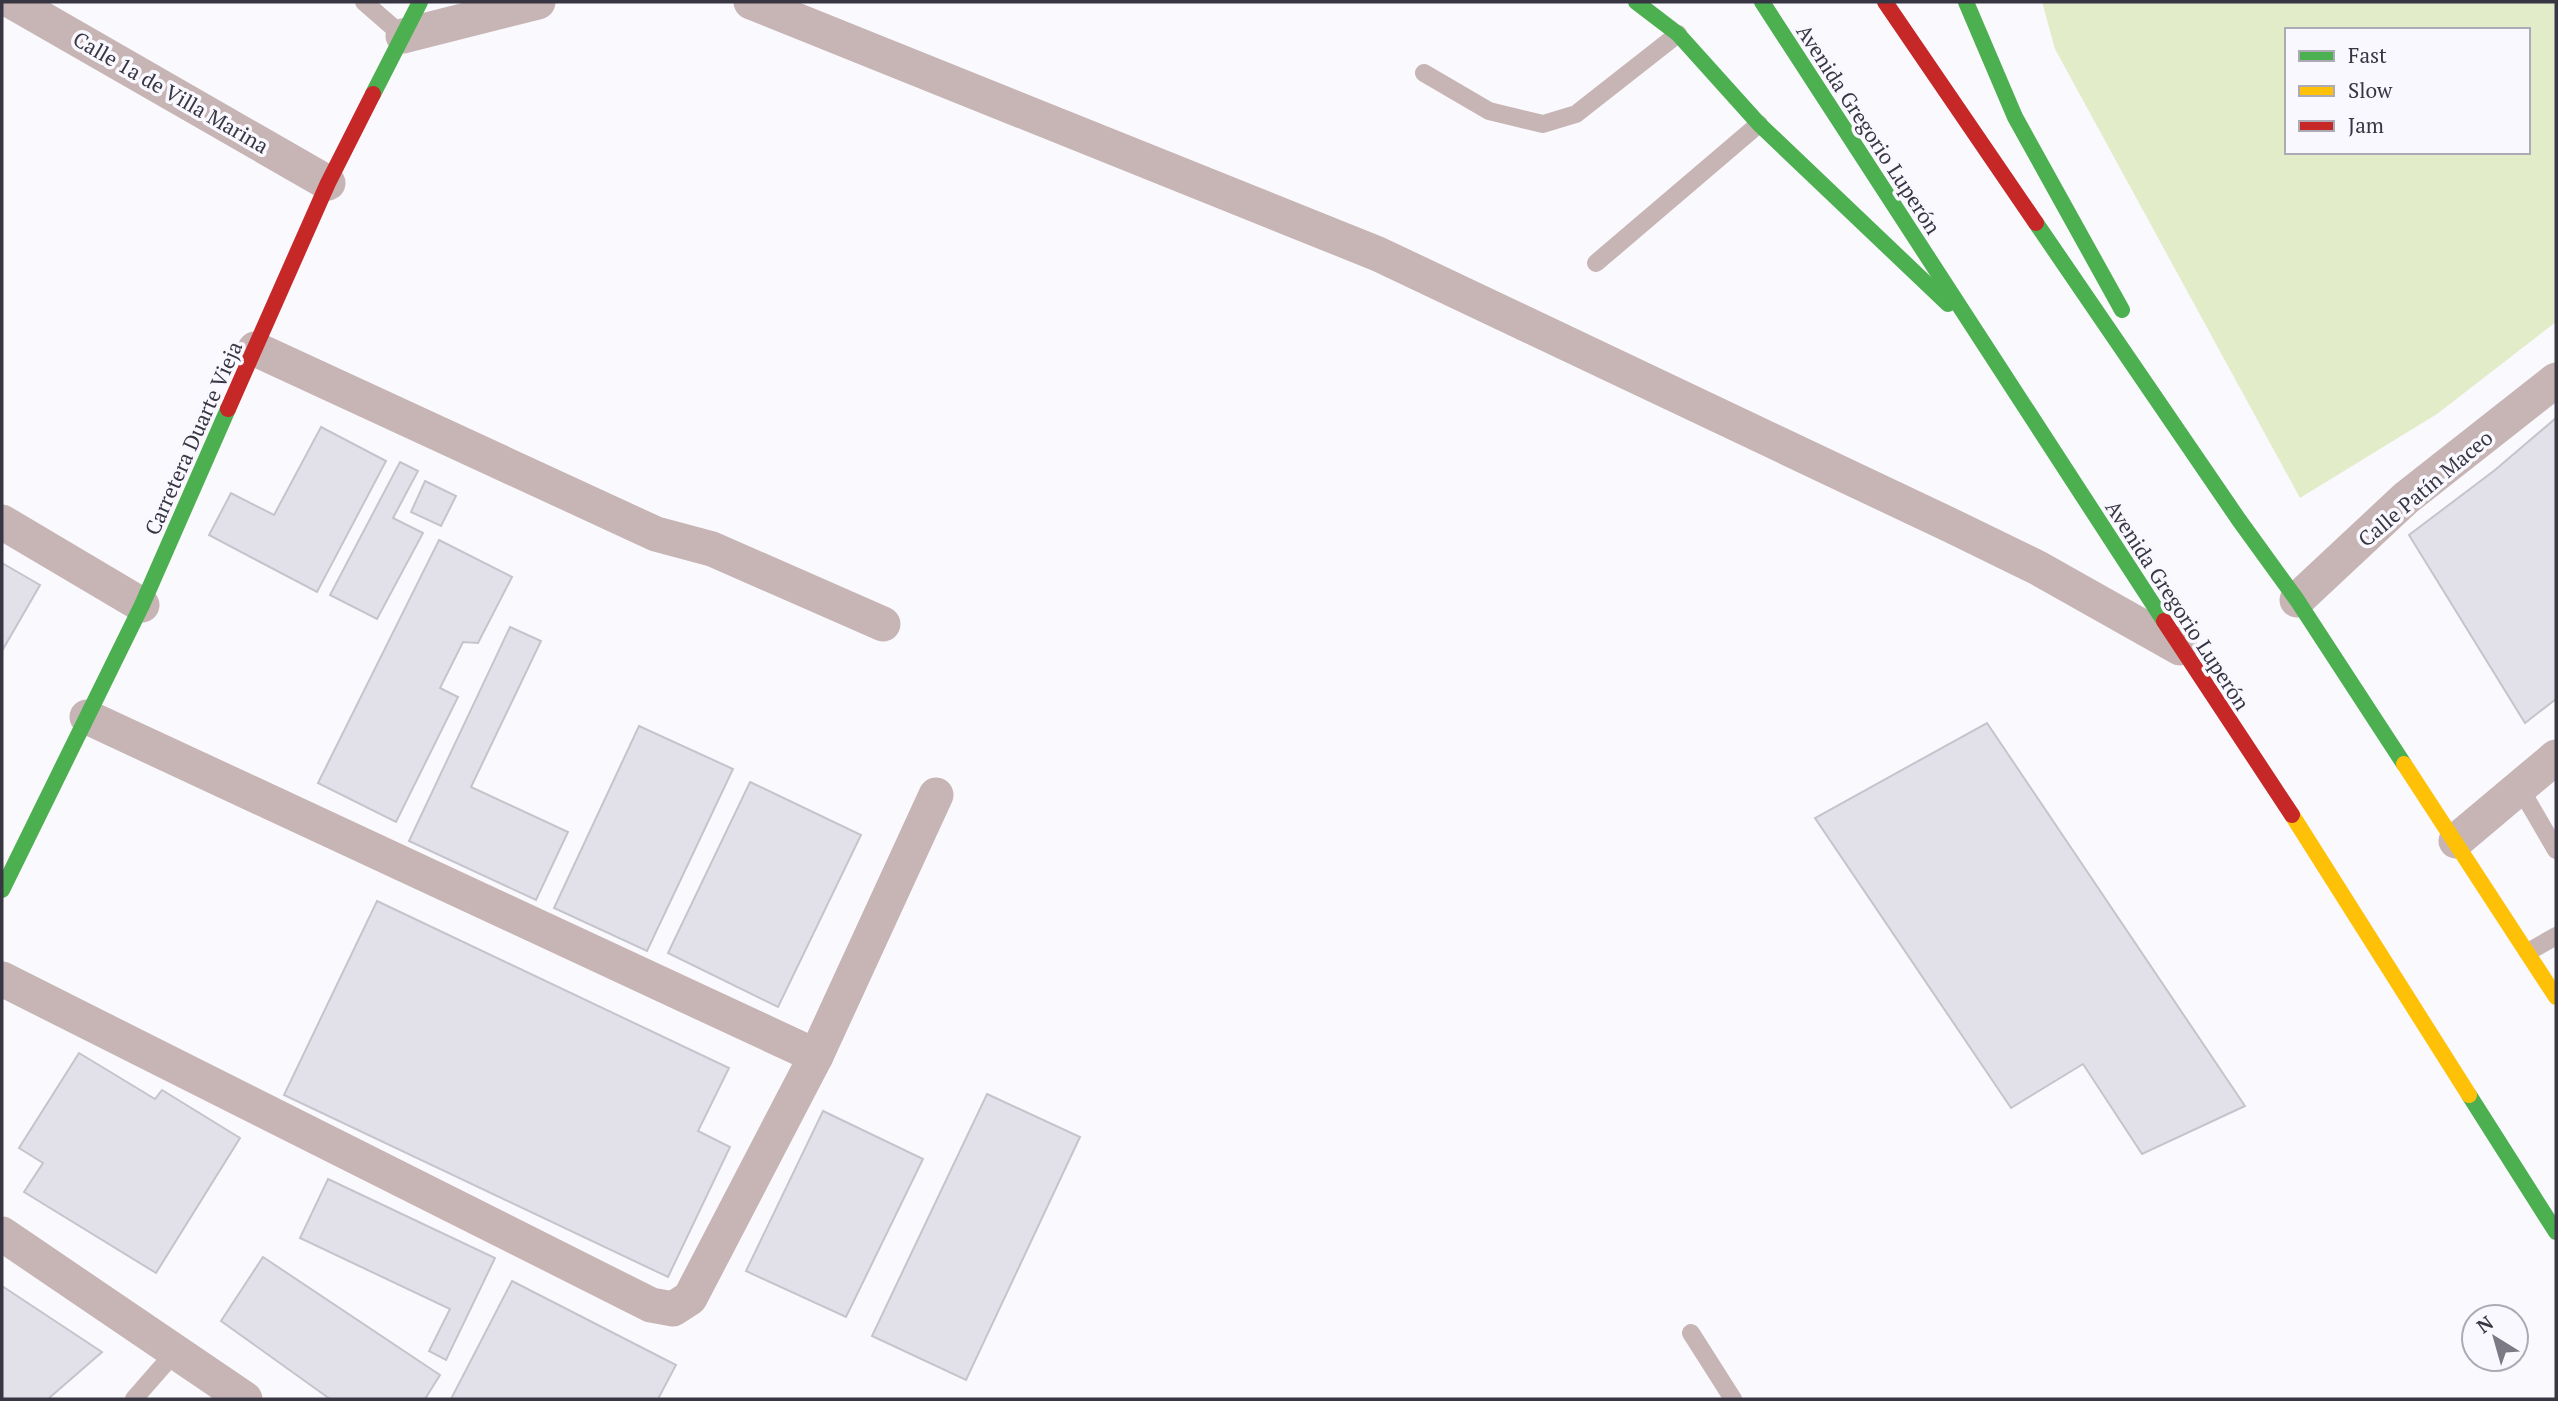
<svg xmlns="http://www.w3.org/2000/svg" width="2558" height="1401" font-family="'PT Serif',serif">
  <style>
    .green { fill: #e3ecc9; fill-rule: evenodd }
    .building { fill: #e2e1ea; stroke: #c5c4cc; stroke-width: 2 }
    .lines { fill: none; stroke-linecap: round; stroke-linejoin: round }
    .lane { stroke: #c7b5b5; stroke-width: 18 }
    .street { stroke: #c7b5b5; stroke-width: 35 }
    .fast { stroke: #4caf50; stroke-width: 16 }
    .slow { stroke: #ffc107; stroke-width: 16 }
    .jam { stroke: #c62828; stroke-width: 16 }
    .labels { text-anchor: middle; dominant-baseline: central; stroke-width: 7; stroke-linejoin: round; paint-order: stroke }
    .street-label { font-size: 21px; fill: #383643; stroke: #f9f8ff }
  </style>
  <rect width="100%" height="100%" fill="#faf9fe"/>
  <!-- green -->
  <path class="green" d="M2042,2h514v320l-119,92 -137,84 -245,-449zM2287,30h241v122h-241z"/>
  <!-- building -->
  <g class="building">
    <path d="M2556,418v281l-31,24 -116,-188 86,-65z"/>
    <path d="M321,427l65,34 -69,131 -108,-57 22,-42 43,22z"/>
    <path d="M400,462l18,9 -25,47 30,15 -46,86 -47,-24z"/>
    <path d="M425,481l31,15 -15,30 -30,-14z"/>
    <path d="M439,540l73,37 -34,66 -15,-1 -23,46 18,9 -62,125 -78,-39z"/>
    <path d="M2,563l38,22 -38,66z"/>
    <path d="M510,627l31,14 -70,146 97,45 -32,68 -127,-59z"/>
    <path d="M1987,723l258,383 -103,48 -59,-90 -72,44 -196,-290z"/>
    <path d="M639,726l94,43 -86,182 -93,-43z"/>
    <path d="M750,782l111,53 -83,172 -110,-54z"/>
    <path d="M377,901l352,167 -31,63 32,16 -62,130 -384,-182z"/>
    <path d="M79,1053l76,46 7,-9 78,48 -84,135 -132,-81 19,-29 -24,-15z"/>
    <path d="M987,1094l93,43 -114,243 -94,-44z"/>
    <path d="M823,1111l100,48 -77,158 -100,-46z"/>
    <path d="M328,1179l167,79 -49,102 -17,-9 21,-42 -150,-71z"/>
    <path d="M263,1257l177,118 -15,24h-95l-109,-78z"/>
    <path d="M512,1281l164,84 -18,34h-207z"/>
    <path d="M2,1286l100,66 -54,47h-46z"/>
  </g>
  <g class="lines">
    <!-- lane -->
    <g class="lane">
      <path d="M364,2l39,34"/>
      <path d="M1424,73l65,38 54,13 33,-10 102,-80"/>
      <path d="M1596,263l163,-139"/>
      <path d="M2520,788l36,62"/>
      <path d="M2528,952l28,-16"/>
      <path d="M1691,1333l42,66"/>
      <path d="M134,1399l41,-47"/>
    </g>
    <!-- street -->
    <g class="street">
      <path d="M13,2l315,181"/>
      <path d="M751,2l627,252 574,272 86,42 142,80"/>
      <path d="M403,36l135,-34"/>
      <path d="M255,349l401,185 56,15 171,75"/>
      <path d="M2,522l140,83"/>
      <path d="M2297,600l109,-102 150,-118"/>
      <path d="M87,717l729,339"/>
      <path d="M2456,841l100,-84"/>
      <path d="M2,979l649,326 22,4 17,-11 126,-242 120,-261"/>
      <path d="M2,1234l243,165"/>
    </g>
    <!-- fast -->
    <g class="fast">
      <path d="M1636,2l42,32 81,90 189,180"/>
      <path d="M1762,2l402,619"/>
      <path d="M1966,2l49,115 107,193"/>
      <path d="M373,94l47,-92"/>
      <path d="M2036,223l203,297 58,80 107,164"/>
      <path d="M2,890l140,-285 86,-196"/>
      <path d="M2469,1095l87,137"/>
    </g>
    <!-- slow -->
    <g class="slow">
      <path d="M2404,764l152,233"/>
      <path d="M2292,815l177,280"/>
    </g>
    <!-- jam -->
    <g class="jam">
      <path d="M1885,2l151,221"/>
      <path d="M228,409l100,-226 45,-89"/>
      <path d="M2164,621l128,194"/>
    </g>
  </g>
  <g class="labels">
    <!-- street labels -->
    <g class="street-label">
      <text transform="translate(171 92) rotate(30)">Calle 1a de Villa Marina</text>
      <text transform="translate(1869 129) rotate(57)">Avenida Gregorio Luperón</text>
      <text transform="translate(193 438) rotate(-66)">Carretera Duarte Vieja</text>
      <text transform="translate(2425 488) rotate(-40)">Calle Patín Maceo</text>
      <text transform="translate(2178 605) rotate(57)">Avenida Gregorio Luperón</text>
    </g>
  </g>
  <!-- border -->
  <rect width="2558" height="1401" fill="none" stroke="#383643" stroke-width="7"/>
  <!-- legend -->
  <rect x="2285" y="28" width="245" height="126" fill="#f9f8ff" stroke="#acaab4" stroke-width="2"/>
  <rect x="2299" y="51" width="35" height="10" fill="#4caf50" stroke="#acaab4" stroke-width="2"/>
  <text x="2348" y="63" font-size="21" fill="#383643">Fast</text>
  <rect x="2299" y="86" width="35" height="10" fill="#ffc107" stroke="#acaab4" stroke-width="2"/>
  <text x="2348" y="98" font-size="21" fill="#383643">Slow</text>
  <rect x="2299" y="121" width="35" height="10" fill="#c62828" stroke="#acaab4" stroke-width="2"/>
  <text x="2348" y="133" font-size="21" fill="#383643">Jam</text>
  <!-- north arrow -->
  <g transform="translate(2495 1338) rotate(323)"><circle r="33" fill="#f9f8ff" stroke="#acaab4" stroke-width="2"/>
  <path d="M0-5L12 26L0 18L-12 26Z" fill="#7c7a84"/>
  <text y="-10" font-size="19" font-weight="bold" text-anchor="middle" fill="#383643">N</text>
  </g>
</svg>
